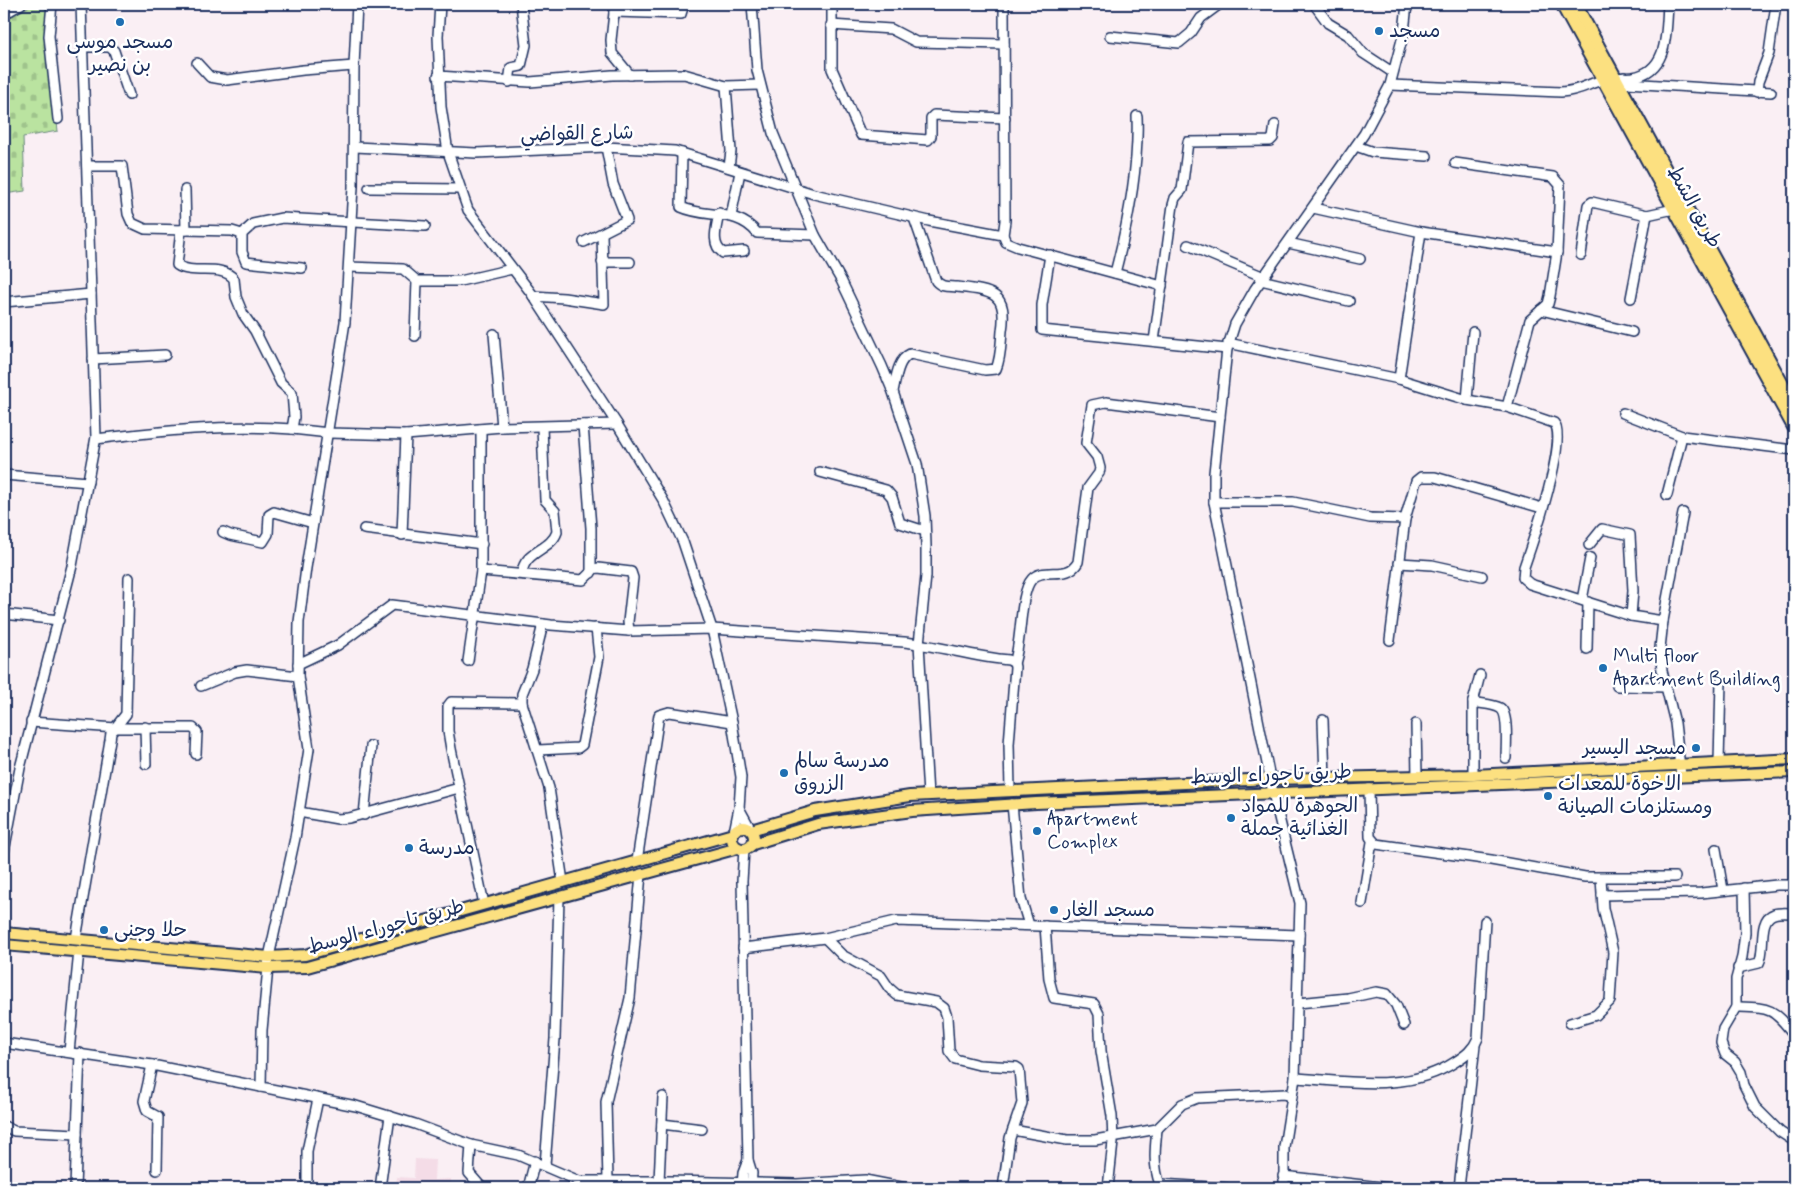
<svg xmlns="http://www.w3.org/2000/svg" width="1798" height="1192" font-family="Mynerve,'Playpen Sans Arabic',sans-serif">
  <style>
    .built { fill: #f4dce7 }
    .cemetery { fill: url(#cemetery-stones); stroke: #6a897f }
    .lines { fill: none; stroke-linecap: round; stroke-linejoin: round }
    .minor-casing { stroke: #1b2f5e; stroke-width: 12 }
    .major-casing { stroke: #1b2f5e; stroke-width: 14 }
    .highway-casing { stroke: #1b2f5e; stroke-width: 16 }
    .minor { stroke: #fff; stroke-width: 9 }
    .major { stroke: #fce080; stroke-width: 10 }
    .highway { stroke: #fce080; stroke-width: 12 }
    .poi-dot { fill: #1f6fb2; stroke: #fff; stroke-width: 2 }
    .labels { text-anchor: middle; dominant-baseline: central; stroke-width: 5; stroke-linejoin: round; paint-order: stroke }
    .poi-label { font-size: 20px; fill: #1b2f5e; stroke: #fff; text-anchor: start }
    .street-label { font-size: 20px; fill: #1b2f5e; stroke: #fff }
  </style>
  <defs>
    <pattern id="cemetery-stones" width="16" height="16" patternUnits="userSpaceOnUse" patternTransform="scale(1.25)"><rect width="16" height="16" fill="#bae3a0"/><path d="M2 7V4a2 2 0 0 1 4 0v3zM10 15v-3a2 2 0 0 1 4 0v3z" fill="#9fc38c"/></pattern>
  </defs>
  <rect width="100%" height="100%" fill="#faeff4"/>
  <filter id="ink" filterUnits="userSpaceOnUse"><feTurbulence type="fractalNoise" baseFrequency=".02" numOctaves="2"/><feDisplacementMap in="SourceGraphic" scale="10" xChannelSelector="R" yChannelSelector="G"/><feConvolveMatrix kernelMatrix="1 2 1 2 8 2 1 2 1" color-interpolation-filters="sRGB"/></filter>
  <g filter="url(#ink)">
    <!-- built -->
    <path class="built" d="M415,1159l20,1 -1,20 17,-1v9h-37v-4h-6v4h-12l1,-11 17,1z"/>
    <!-- cemetery -->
    <path class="cemetery" d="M33,4h16l4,83 5,44 -35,6 2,54 -21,3v-173z"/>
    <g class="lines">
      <defs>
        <g id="minor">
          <path d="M52,4l-3,32 9,83"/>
          <path d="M440,4l-2,32 3,71 7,45 20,58 64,84 85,130 46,76 20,42 29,87 20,93 9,55 -2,31 -5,24"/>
          <path d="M615,4l-4,36 1,13 18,22"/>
          <path d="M752,4l5,66 16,63 42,102 26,45 41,86 11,26 24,72 8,52 1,30v30l-7,68 9,151"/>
          <path d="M832,4v65l29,66 67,5 3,-4v-18l3,-3 71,3"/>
          <path d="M1314,4l14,19 20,12 15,18 29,19"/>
          <path d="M614,12l67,2 3,-10"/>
          <path d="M4,14l17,-10"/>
          <path d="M831,25l60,4 25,13 88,2"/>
          <path d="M1110,36l69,7 12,-10 10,-15 19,-14"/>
          <path d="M83,47h27l4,4 15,44"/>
          <path d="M197,63l13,14 17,3 76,-10 51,-4"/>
          <path d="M438,76l92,6 82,-7 72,-1 42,12 33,-1"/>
          <path d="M1624,77l3,6 144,9"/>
          <path d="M509,82l2,-14 10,-2 5,-21 -5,-41"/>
          <path d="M1390,85l171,7c18,-1 25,-7 41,-12 9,-3 21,-2 31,-3 36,-6 33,-45 35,-73"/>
          <path d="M726,86l5,65 -2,16"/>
          <path d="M1757,92l1,-10 11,-29 7,-49"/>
          <path d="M1356,146l17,6 54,4"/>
          <path d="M355,147l121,6 130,-6 69,4 139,43 115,27 74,14 3,7 12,5 144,39"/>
          <path d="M682,153l-1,54c26,12 56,1 76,26l58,2"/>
          <path d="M1455,163l98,14 7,8 -3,67 -7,44 -2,8 -18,16 -23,87"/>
          <path d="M87,166h35l6,48 4,9 13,6 41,1"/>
          <path d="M369,188l91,1"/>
          <path d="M185,190l1,40 46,1 10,3"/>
          <path d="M1313,208l108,24 136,20"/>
          <path d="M719,213c-2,13 -9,31 4,40l21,-2"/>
          <path d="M731,216l9,-44"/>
          <path d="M181,230l-4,35c16,11 45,-2 57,14l2,18 7,17 12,17 26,52 11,10 2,24 -2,12 37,4 77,2 96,-8 115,-3"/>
          <path d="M1003,235l2,-14 -1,-217"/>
          <path d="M584,242l43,-22 -14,-36 -7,-37"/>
          <path d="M1288,243l72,16"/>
          <path d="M1188,245l76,32"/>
          <path d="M1050,255l-8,50v25l185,19"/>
          <path d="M1581,255l7,-50 4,-3 55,13 27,-6"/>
          <path d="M602,262h28"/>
          <path d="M349,267l54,2 14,12h43l52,-12"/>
          <path d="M302,268l-56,-6 -4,-10v-18l11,-10 29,-6 143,8"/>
          <path d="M1115,273c13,-50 24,-105 22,-157"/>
          <path d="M1261,280l88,21"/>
          <path d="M533,296l31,2 40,6 -2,-69"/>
          <path d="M1631,298l16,-83"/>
          <path d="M4,302l87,-8"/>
          <path d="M1541,310l91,22"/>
          <path d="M494,334l8,93"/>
          <path d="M415,336l2,-55"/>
          <path d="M1154,341l19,-136 2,-7 7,-8 6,-48 82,-1 3,-3 2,-13"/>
          <path d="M1228,343l171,36 68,21 40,7 47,16c15,16 -22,121 -30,144l-1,11 7,6 101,32 32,5 -3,27 2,23 13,52 6,53"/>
          <path d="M93,359l72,-4"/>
          <path d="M1399,379l22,-147"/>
          <path d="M893,391c3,-11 4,-31 17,-37l75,16 11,-1c5,-11 5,-26 6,-38 6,-39 -10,-40 -45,-44 -8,-1 -15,1 -21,-6l-22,-63"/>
          <path d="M1467,400l6,-68"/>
          <path d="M1623,413l59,23 112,14"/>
          <path d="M583,425l8,103v45"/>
          <path d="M96,439c65,-8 129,-15 196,-10"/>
          <path d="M820,472l66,18 6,7 8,26 25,8"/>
          <path d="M4,475l84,7"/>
          <path d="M1667,495l15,-59"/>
          <path d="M1214,502h79l77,16 35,1 11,-38 5,-4h14l107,31"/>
          <path d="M364,529l118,15"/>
          <path d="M223,532l7,3 33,7 5,-8 1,-19 5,-3 39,11"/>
          <path d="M402,535l4,-100"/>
          <path d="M1589,545l13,-16 28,6 3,56 -2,25"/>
          <path d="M1399,563l33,2 50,11"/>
          <path d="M481,571l102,9 11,-11 4,-1 33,4 2,6 -5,44 1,9 83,-2 192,13c36,4 70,15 105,18l5,3 1,4 -6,77 1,46"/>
          <path d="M522,573c2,-22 29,-23 35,-41l-2,-21 -10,-11 -3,-73"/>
          <path d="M1582,600l8,-42"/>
          <path d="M4,614l55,6"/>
          <path d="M1663,621l20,-108"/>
          <path d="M543,624l-11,45 -10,25v9l27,85 14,94"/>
          <path d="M1390,640l15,-121"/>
          <path d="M1587,649l1,-47"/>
          <path d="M468,661l13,-90v-142"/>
          <path d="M1014,663c8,-20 5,-70 18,-84 12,-13 36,2 46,-17l10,-74 11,-15 1,-5 -3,-11 -11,-14 6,-38 14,-3 114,15"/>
          <path d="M298,664l40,-19 54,-40 159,20 78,6"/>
          <path d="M201,686l34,-14 12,-2 51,6"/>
          <path d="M1617,686l48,1"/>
          <path d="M1473,702l7,-27"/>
          <path d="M1323,720l2,58"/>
          <path d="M31,722l85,6h77l4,4 -1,22"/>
          <path d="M1416,724l1,52"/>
          <path d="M145,727l1,37"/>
          <path d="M538,750l40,-2 4,-3 17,-88 -3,-29"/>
          <path d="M1719,762l2,-81"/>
          <path d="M1473,775v-73c8,2 20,2 27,6 9,5 6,39 6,50"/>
          <path d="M1369,789l1,48 6,7 115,16 94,17h90"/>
          <path d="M1012,804l9,95 8,26"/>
          <path d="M739,808l11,20"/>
          <path d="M299,812l39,7 11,-1 110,-30"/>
          <path d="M364,815l7,-69"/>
          <path d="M744,849l-2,32 6,279 4,13 -1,15"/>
          <path d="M1716,849l7,41"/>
          <path d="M4,852l16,-84 52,-202 24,-129 -15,-433"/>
          <path d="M637,861l22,-146 10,-3 63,10"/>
          <path d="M1744,888l1,45 -3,24 -6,22v28l-13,22 -2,14 4,11 10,8 6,10 3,13 11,22 25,25 14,9"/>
          <path d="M1602,895l99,-2 76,-8h17"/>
          <path d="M1362,903l10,-61"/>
          <path d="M484,904l-33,-155 -3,-18v-25l3,-4 71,1"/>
          <path d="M1045,926l4,53 5,19 40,6 5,10 2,37 11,65 1,26 -5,46"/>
          <path d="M825,938l17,17 39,21 8,12 8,7 39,7 8,6 3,9 2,34 6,8 24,6 37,2 3,2 3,34 -12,35 -7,50"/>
          <path d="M76,939l34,-199 1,-7 15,-19 3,-136"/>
          <path d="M743,948l82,-10 71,-17 403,14"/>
          <path d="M1738,968l21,-5c7,-12 -2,-44 15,-49 5,-2 14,-1 20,-1"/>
          <path d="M1298,1003l50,-5 28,-6 11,2 9,11 8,20"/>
          <path d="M1736,1007c34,1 37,0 58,28"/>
          <path d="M1570,1023l26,-8 14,-14 3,-49 -10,-44 -2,-30"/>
          <path d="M4,1043l148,22 204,41 59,18 56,21 47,10 61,26h90l128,3 68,-4 41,8"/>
          <path d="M69,1052l10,-101"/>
          <path d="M152,1065l-8,36 3,10 11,6 -1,53"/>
          <path d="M1295,1078c53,3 113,15 160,-16 11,-7 18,-12 23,-24l7,-117"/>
          <path d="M261,1087l1,-57 7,-73 26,-119 14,-89 -11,-73 1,-54 7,-54 39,-246 8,-135 1,-121 3,-62"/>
          <path d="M662,1124l40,5"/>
          <path d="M4,1126l10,5 63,3"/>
          <path d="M1157,1129c-2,19 -4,38 3,55l66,4"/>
          <path d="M1013,1130l54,10h28l62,-11 25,-25 15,-6 88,-4 5,3"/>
          <path d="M471,1145l-2,28 13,15"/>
          <path d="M545,1165l10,-126 4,-142"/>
          <path d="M1283,1176l107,12"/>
          <path d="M608,1181l-2,-79 24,-104 11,-124"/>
          <path d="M659,1181l4,-84"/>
          <path d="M742,1186l1,-13 5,-13"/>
          <path d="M75,1188l5,-135"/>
          <path d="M307,1188v-37l11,-52"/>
          <path d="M380,1188l10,-72"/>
          <path d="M528,1188l7,-27"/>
          <path d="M1284,1188v-41l11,-69 5,-175 -27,-110 -38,-188 -21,-103v-29l13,-124 8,-25 20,-35 109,-155 26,-49 14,-53 3,-28"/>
          <path d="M1459,1188l16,-143"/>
        </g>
        <g id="major">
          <circle cx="743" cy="838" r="11"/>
          <path d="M751,830l64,-19 95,-15 360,-17 203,-4 321,-16"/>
          <path d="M753,844l65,-20 94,-13 124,-8 758,-31"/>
          <path d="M4,933l265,24 36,-2 428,-121"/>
          <path d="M4,945l263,23 40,-1 431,-119"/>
        </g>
        <g id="highway">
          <path d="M1562,4l232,423"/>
          <path d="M1575,4l219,402"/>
        </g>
      </defs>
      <!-- minor casing -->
      <use href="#minor" class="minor-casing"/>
      <!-- major casing -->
      <use href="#major" class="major-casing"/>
      <!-- highway casing -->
      <use href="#highway" class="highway-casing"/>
      <!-- minor -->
      <use href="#minor" class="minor"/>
      <!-- major -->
      <use href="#major" class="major"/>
      <!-- highway -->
      <use href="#highway" class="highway"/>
    </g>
  </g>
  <!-- markers -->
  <g class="poi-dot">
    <circle cx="120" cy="22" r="5"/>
    <circle cx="1379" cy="31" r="5"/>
    <circle cx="1603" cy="668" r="5"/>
    <circle cx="1696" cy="748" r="5"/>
    <circle cx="784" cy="773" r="5"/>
    <circle cx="1548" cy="796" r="5"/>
    <circle cx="1231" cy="818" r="5"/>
    <circle cx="1037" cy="831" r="5"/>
    <circle cx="409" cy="848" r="5"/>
    <circle cx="1054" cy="910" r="5"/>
    <circle cx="104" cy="930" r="5"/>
  </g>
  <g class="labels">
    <!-- poi labels -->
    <g class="poi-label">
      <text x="1389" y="31">مسجد</text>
      <text x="120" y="42" text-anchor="middle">مسجد موسى<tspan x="120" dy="23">بن نصير</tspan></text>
      <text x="1613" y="656">Multi floor<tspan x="1613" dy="23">Apartment Building</tspan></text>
      <text x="1686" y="748" text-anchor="end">مسجد اليسير</text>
      <text x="794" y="761">مدرسة سالم<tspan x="794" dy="23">الزروق</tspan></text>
      <text x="1558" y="784">الاخوة للمعدات<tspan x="1558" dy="23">ومستلزمات الصيانة</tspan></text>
      <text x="1241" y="806">الجوهرة للمواد<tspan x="1241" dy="23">الغذائية جملة</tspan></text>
      <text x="1047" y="819">Apartment<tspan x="1047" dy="23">Complex</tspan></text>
      <text x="419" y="848">مدرسة</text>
      <text x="1064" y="910">مسجد الغار</text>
      <text x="114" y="930">حلا وجنى</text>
    </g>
    <!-- street labels -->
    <g class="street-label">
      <text transform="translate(577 134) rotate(-1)">شارع القواضي</text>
      <text transform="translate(1694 207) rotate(61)">طريق الشط</text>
      <text transform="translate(1271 775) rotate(-2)">طريق تاجوراء الوسط</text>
      <text transform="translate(386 927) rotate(-15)">طريق تاجوراء الوسط</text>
    </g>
  </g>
  <!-- margin -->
  <rect width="1798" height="1192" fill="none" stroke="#fff" stroke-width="20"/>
  <rect x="10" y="10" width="1778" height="1172" fill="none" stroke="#1b2f5e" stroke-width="2" filter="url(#ink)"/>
</svg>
